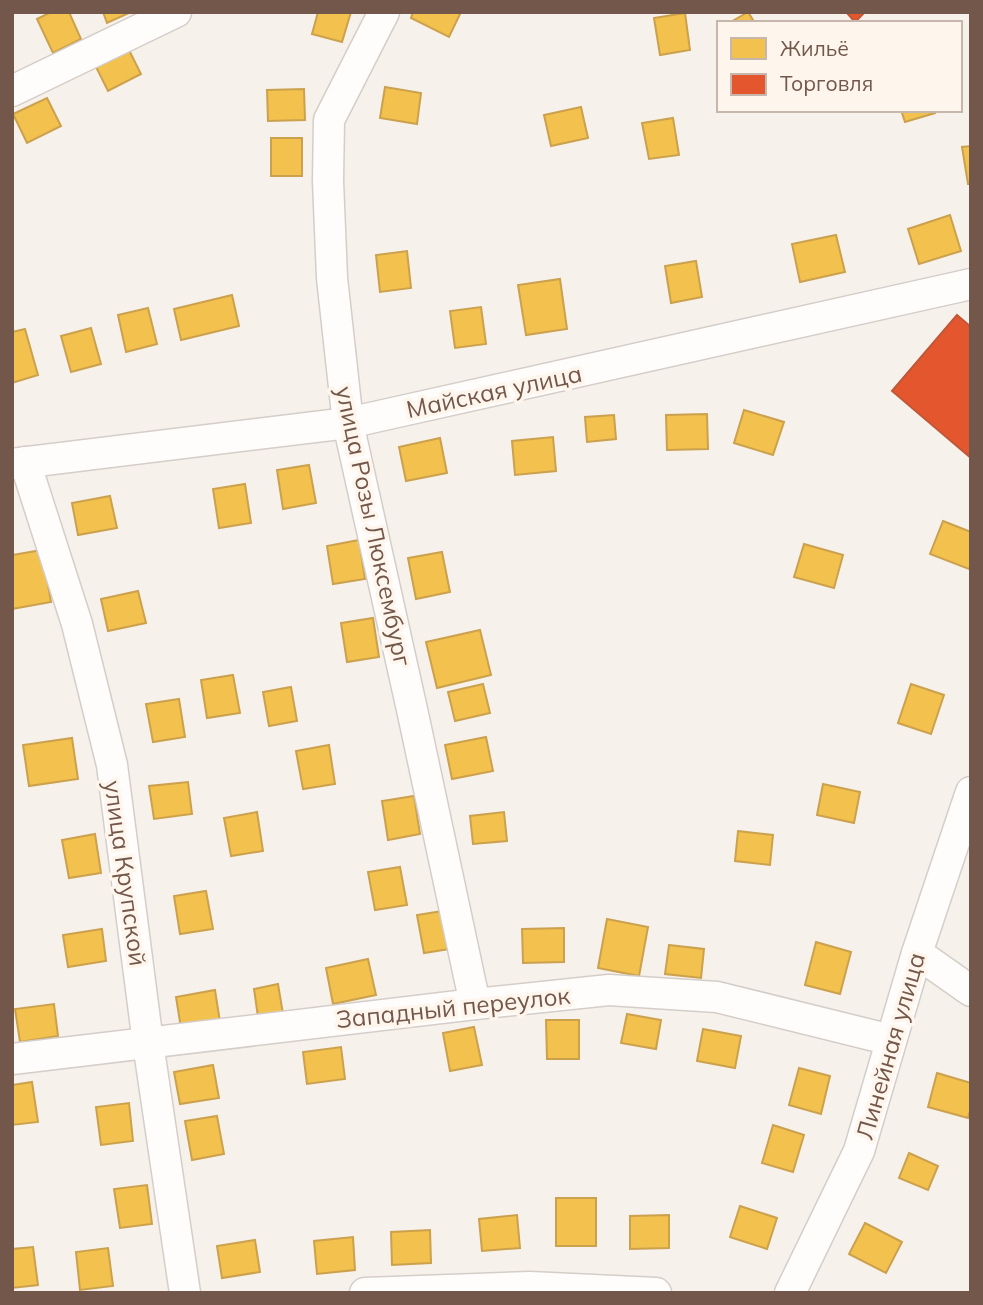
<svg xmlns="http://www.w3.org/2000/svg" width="983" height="1305" font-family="Mulish,sans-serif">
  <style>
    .homes { fill: #f2c14e; stroke: #cca14d; stroke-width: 2 }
    .shops { fill: #e4572e; stroke: #c25737; stroke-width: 2 }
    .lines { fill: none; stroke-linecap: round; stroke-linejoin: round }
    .minor-casing { stroke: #d5cdc8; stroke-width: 33 }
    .minor { stroke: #fefdfc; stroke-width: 30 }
    .labels { text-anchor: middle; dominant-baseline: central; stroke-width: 7; stroke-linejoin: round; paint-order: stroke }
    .street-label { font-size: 24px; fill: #74574b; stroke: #fef6ec }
  </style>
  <rect width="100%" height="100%" fill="#f6f1eb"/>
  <!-- homes -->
  <g class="homes">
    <path d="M51,12h18l12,27 -28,14 -16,-34z"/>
    <path d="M103,12h28l-24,11z"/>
    <path d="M318,12h33l-9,30 -30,-8z"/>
    <path d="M413,12h48l-12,25 -38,-19z"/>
    <path d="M748,12l7,11h-26z"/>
    <path d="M685,13l5,37 -30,5 -6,-37z"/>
    <path d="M127,46l14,28 -33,17 -14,-28z"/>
    <path d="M385,87l36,6 -4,31 -37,-6z"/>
    <path d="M304,89l1,31 -37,1 -1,-31z"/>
    <path d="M47,98l14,28 -34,17 -14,-29z"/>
    <path d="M581,107l7,31 -37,8 -7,-31z"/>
    <path d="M901,110h33l1,3 -30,9z"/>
    <path d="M673,118l6,37 -30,4 -7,-36z"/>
    <rect x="271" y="138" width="31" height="38"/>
    <path d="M971,146v38h-3l-6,-37z"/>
    <path d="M950,215l11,36 -42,13 -11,-35z"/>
    <path d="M836,235l9,37 -45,10 -8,-38z"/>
    <path d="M407,251l4,37 -31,4 -4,-37z"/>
    <path d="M696,261l6,36 -31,6 -6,-37z"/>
    <path d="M560,279l7,50 -41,6 -8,-50z"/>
    <path d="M232,295l7,31 -58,14 -7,-31z"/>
    <path d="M481,307l5,37 -31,4 -5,-37z"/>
    <path d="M148,308l9,36 -31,8 -8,-37z"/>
    <path d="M91,328l10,36 -30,8 -10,-36z"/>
    <path d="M25,329l13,46 -26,8v-51z"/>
    <path d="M744,410l40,12 -11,33 -39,-12z"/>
    <path d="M707,414l1,35 -41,1 -1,-35z"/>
    <path d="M614,415l2,24 -29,3 -2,-25z"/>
    <path d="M553,437l3,34 -41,4 -3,-34z"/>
    <path d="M440,438l7,35 -41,8 -7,-34z"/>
    <path d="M309,465l7,38 -33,6 -6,-39z"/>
    <path d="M245,484l6,39 -32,5 -6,-39z"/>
    <path d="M110,496l7,32 -39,7 -6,-32z"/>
    <path d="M943,521l28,11v32l-2,5 -39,-15z"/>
    <path d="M359,540l6,39 -32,5 -6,-38z"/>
    <path d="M804,544l39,11 -9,33 -40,-11z"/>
    <path d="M42,550l9,52 -39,7v-54z"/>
    <path d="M442,552l8,40 -34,7 -8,-41z"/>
    <path d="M138,591l8,32 -38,8 -7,-32z"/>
    <path d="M373,618l6,39 -32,5 -6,-39z"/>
    <path d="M480,630l11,45 -54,13 -11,-46z"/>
    <path d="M233,675l7,38 -33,5 -6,-38z"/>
    <path d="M483,684l7,29 -35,8 -7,-29z"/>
    <path d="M911,684l33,11 -13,39 -33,-11z"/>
    <path d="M291,687l6,34 -28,5 -6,-34z"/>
    <path d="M179,699l6,38 -32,5 -7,-38z"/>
    <path d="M486,737l7,34 -41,8 -7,-34z"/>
    <path d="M72,738l6,41 -49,7 -6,-41z"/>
    <path d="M329,745l6,39 -32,5 -7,-38z"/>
    <path d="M188,782l4,32 -38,5 -5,-33z"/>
    <path d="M823,784l37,8 -6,31 -37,-8z"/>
    <path d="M414,796l6,38 -32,6 -6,-39z"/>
    <path d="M257,812l6,39 -32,5 -7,-38z"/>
    <path d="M504,812l3,29 -34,3 -3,-28z"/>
    <path d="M738,831l35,4 -3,30 -35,-4z"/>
    <path d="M95,834l6,39 -32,5 -7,-38z"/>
    <path d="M400,867l7,38 -32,5 -7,-38z"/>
    <path d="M206,891l7,38 -33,5 -6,-38z"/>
    <path d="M449,910l7,38 -32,5 -7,-38z"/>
    <path d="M607,919l41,8 -9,49 -41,-8z"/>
    <path d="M564,928v34l-41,1 -1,-34z"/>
    <path d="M102,929l4,32 -38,6 -5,-32z"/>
    <path d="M816,942l35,10 -11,42 -35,-9z"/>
    <path d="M669,945l35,4 -3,29 -36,-4z"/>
    <path d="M368,959l8,36 -43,9 -7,-36z"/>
    <path d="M278,984l5,30 -25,3 -4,-28z"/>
    <path d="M215,990l5,32 -39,6 -5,-31z"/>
    <path d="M54,1004l4,32 -38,6 -5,-33z"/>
    <path d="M627,1014l34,6 -5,29 -35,-6z"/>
    <path d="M546,1020h33v39h-32z"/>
    <path d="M474,1027l8,38 -32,6 -7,-38z"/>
    <path d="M703,1029l38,7 -6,32 -38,-7z"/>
    <path d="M341,1047l4,32 -38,5 -4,-32z"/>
    <path d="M213,1065l6,33 -39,6 -6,-32z"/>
    <path d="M799,1068l31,8 -9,38 -32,-9z"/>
    <path d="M937,1073l34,10v24l-3,11 -40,-11z"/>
    <path d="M32,1082l6,40 -26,3v-40z"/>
    <path d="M129,1103l4,38 -32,4 -5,-38z"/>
    <path d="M217,1116l7,38 -32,6 -7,-39z"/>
    <path d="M773,1125l31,10 -11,37 -31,-9z"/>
    <path d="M909,1153l29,13 -10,24 -29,-12z"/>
    <path d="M147,1185l5,39 -32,4 -6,-39z"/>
    <rect x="556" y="1198" width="40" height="48"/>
    <path d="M740,1206l37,12 -10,31 -37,-12z"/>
    <path d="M517,1215l3,33 -38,3 -3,-32z"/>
    <path d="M669,1215v33l-39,1v-33z"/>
    <path d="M865,1223l37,19 -16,31 -37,-19z"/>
    <path d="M430,1230l1,33 -39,2 -1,-33z"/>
    <path d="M353,1237l2,33 -38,4 -3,-33z"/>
    <path d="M255,1240l5,32 -38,6 -5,-32z"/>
    <path d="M33,1247l5,38 -26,3v-39z"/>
    <path d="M108,1248l5,38 -33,4 -4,-38z"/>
  </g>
  <!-- shops -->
  <g class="shops">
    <path d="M846,12h19l-10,10z"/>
    <path d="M957,315l14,12v131l-79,-67z"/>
  </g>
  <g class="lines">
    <defs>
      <g id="minor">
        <path d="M384,12l-55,108 -1,61 4,97 16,145 65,291 62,290"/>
        <path d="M12,91l164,-79"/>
        <path d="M25,462l52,162 35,141 36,278 37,250"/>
        <path d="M12,464l336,-41 623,-139"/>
        <path d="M917,953l54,38"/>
        <path d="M12,1059l463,-55 134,-14 108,7 174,43"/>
        <path d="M365,1293l165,-6 126,6"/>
        <path d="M790,1293l69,-142 58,-198 54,-161"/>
      </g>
    </defs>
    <!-- minor casing -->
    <use href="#minor" class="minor-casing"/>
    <!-- minor -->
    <use href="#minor" class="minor"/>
  </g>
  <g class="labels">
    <!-- street labels -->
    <g class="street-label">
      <text transform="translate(494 391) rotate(-12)">Майская улица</text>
      <text transform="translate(374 526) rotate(78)">улица Розы Люксембург</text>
      <text transform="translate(126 873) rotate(82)">улица Крупской</text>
      <text transform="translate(453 1007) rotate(-6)">Западный переулок</text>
      <text transform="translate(890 1046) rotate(-74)">Линейная улица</text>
    </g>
  </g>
  <!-- border -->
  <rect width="983" height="1305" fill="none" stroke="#74574b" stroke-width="28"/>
  <!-- legend -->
  <rect x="717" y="21" width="245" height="91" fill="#fef6ec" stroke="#c7b6ac" stroke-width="2"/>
  <rect x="731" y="38" width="35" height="21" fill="#f2c14e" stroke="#c7b6ac" stroke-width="2"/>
  <text x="780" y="56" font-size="21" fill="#74574b">Жильё</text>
  <rect x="731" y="74" width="35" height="21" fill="#e4572e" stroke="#c7b6ac" stroke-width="2"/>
  <text x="780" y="91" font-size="21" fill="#74574b">Торговля</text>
</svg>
